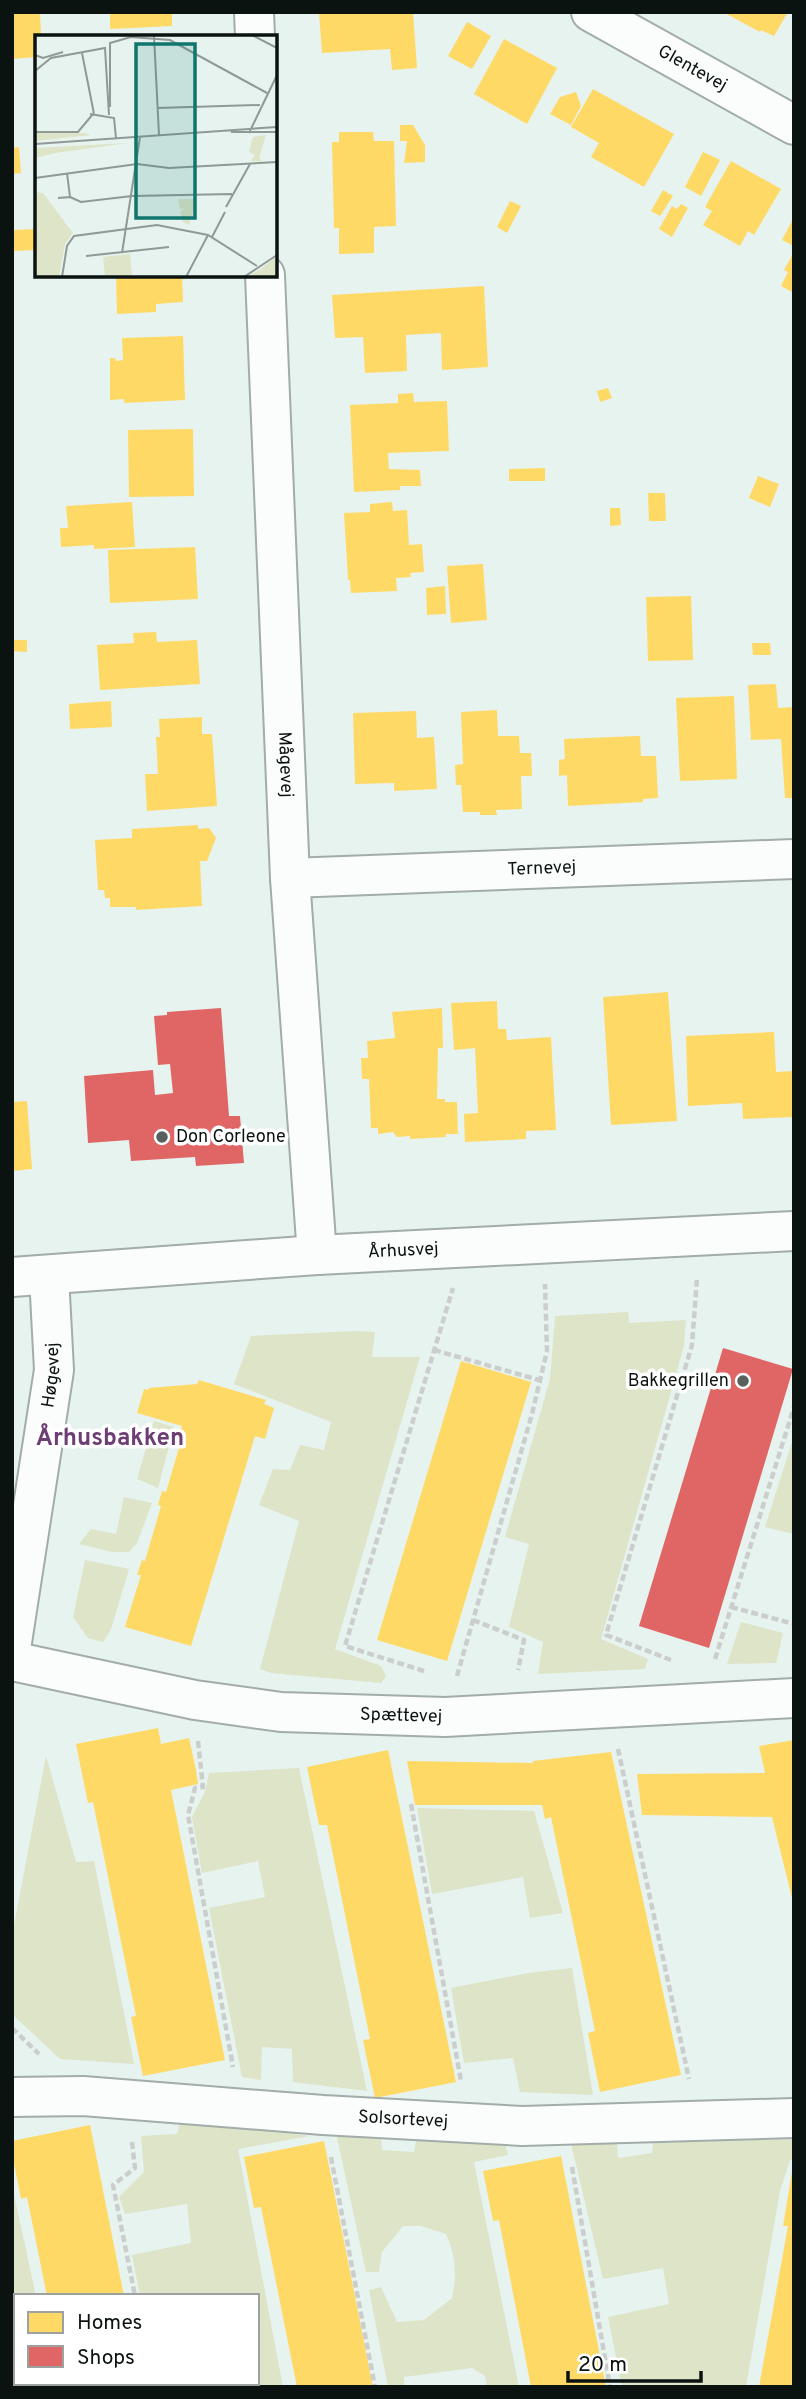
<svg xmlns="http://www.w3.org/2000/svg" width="806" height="2399" font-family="Overpass,sans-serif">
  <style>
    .green { fill: #dde4c8 }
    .homes { fill: #ffd966 }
    .shops { fill: #e06666 }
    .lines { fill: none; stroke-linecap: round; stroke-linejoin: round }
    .minor-casing { stroke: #a2aca9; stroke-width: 42 }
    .tertiary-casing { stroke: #a2aca9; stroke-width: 42 }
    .path { stroke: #cbcecd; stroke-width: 4.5; stroke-dasharray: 7 3.5; stroke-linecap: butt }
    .minor { stroke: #fbfdfd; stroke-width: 38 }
    .tertiary { stroke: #fbfdfd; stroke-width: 38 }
    .poi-dot { fill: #58615e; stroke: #fff; stroke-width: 2.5 }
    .labels { text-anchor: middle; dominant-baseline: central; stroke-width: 7; stroke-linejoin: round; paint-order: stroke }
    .street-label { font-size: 18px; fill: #0b1310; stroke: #fff }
    .poi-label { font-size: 18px; fill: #0b1310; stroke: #fff; text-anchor: start }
    .district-label { font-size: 24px; font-weight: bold; fill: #6d3e73; stroke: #fff }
    .inset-road { fill: none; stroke: #8f9996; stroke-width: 2 }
    .view { fill: #0f766e; fill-opacity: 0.15; stroke: #0f766e; stroke-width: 3.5 }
    .inset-edge { fill: none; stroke: #0b1310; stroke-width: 3.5 }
  </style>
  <rect width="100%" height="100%" fill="#e7f3ef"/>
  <!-- green -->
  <g class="green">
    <path d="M628,1312l1,11 57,-3 -2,26 -83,293 47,20 -3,10 -107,5 5,-32 -34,-15 20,-83 -24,-7 45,-158 5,-63z"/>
    <path d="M356,1331l19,1 -3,25h48l-85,292 46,17 5,10 -5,7 -110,-10 -11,-4 39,-148 -40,-16 14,-36 17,1 10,-25 24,5 7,-28 -97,-38 17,-48z"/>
    <path d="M154,1421l20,6 -16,61 -21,-9z"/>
    <path d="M794,1436v98l-29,-7z"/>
    <path d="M124,1497l28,6 -15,40 -8,9h-17l-33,-8 12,-15 25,5z"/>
    <path d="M85,1560l44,9 -18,60 -8,13 -15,-4 -15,-21z"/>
    <path d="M741,1622l42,11 -7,30 -49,1z"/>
    <path d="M46,1756l30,106 18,-1 40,203 -74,-5 -48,-45v-78z"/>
    <path d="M299,1768l68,323 -74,-9 -1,-33 -30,-2 -1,33 -19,-3 -33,-169 56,-11 -7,-36 -56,12 -10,-56 13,-25 4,-19z"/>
    <path d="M417,1808l117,3 29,102 -33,5 -7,-41 -91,17z"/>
    <path d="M572,1968l21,127 -73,-3 -7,-34 -49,5 -13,-75 77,-15z"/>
    <path d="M181,2118l129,18 -72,13 45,238h-125l-1,-4h100v-87h-117l-8,-41 59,-12 -4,-39 -62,10 -6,-17 25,-25 -3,-36 36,-2z"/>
    <path d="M337,2137h44l1,13 32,2 2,-12 89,4 3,11 -34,7 45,225h-32l-2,-11 -13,-8 -68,9v10h-16l-19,-97 12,-3 16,35 27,-2 28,-22c5,-24 4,-42 -6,-64l-25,-8h-18l-21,26 -3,20h-13z"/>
    <path d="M794,2139v21h-4l-10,31 -34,196h-124l-14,-70 61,-13 -6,-36 -60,11 -32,-136h46l1,15 34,-5 1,-10z"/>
    <path d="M12,2185l24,111h-20v87h38l1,4h-43z"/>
  </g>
  <!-- homes -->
  <g class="homes">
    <path d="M12,12h28l1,22h-4v23l-25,2z"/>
    <path d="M110,12h62v14l-62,3z"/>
    <path d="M319,12h94l4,56 -25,2 -2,-21 -68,4z"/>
    <path d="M723,12h65l-14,24 -13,-6 -1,2z"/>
    <path d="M467,22l24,14 -19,33 -24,-13z"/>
    <path d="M504,39l53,29 -30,56 -53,-30z"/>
    <path d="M593,89l81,45 -30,53 -53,-30 8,-14 -28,-16z"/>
    <path d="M576,92l5,14 -10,19 -21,-11 10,-17z"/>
    <path d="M400,125h13l12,20v17l-21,1 3,-22h-7z"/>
    <path d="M339,132h34l1,9h20l2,85 -22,1v26l-35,1v-26h-5l-2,-86h7z"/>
    <path d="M19,147l2,26 -9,1v-26z"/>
    <path d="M703,152l17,8 -19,36 -16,-9z"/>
    <path d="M731,161l50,28 -27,46 -6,-4 -8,15 -37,-21 9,-14 -7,-4z"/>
    <path d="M663,190l10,6 -13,20 -9,-5z"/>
    <path d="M510,201l11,5 -14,27 -10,-6z"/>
    <path d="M681,204l7,4 -16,29 -13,-8 13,-23 5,3z"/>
    <path d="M794,217v29l-12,-6z"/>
    <path d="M37,229v21l-23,1 -2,-21z"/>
    <path d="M794,252v41l-13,-7 7,-14 -4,-2z"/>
    <path d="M116,275h66l1,27 -27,2v8l-39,2z"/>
    <path d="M484,286l4,81 -46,3 -1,-37 -35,2 1,36 -42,2 -2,-36 -28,1 -3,-43z"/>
    <path d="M183,336l2,64 -61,3v-4l-14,1v-42h5l1,3 7,-1 -1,-22z"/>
    <path d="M608,388l4,10 -12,4 -3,-11z"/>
    <path d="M413,393l1,9 33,-1 2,50 -61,2 1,16 31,1 1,16h-21v4l-46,2 -4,-87 48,-2v-9z"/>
    <path d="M193,429l1,67 -65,1 -1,-67z"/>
    <path d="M545,468v13h-36v-12z"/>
    <path d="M758,476l21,8 -9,23 -21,-9z"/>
    <path d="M648,493h17l1,28h-17z"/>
    <path d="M132,502l3,45 -41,2v-4l-33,2 -1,-19h8l-2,-22z"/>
    <path d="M392,502l1,9 14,-1 2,35 13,-1 2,28 -14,1 1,4 -15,1 1,13 -46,2 -1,-13h-2l-4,-67 26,-1v-8z"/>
    <path d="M610,508h10l1,17 -11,1z"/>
    <path d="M195,547l3,52 -88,4 -2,-53z"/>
    <path d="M483,564l4,56 -36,3 -4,-57z"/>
    <path d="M445,586l1,28 -19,1 -1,-27z"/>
    <path d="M691,596l2,64 -45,1 -2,-64z"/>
    <path d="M156,632l1,10 40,-2 3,44 -100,6 -3,-45 37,-2 -1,-10z"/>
    <path d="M12,640h15v12l-15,-1z"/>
    <path d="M752,643h18l1,12h-18z"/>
    <path d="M776,684l2,24 16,-1v91h-9l-4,-59 -30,1 -3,-55z"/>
    <path d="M734,696l3,83 -57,2 -4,-83z"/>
    <path d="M111,701l1,26 -42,2 -1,-25z"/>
    <path d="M497,710l1,26h21l1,17h11l1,23h-11l1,33 -26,1 1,5h-17v-3h-17l-2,-27h-5l-1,-20 8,-1 -2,-52z"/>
    <path d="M416,711l1,27 17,-1 3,52 -43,2v-8l-39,1 -2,-71z"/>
    <path d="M202,717v17h10l5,72 -70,5 -2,-37h13l-2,-37h4l-1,-18z"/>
    <path d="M637,736h3l1,20h15l2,42 -15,1v3l-75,4 -1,-31 -8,1v-16l6,-1 -1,-20z"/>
    <path d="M198,825v4l11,-1 7,10 -9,23h-7l2,45 -66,4v-3h-26v-9h-5l-1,-8h-6l-3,-50 37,-2v-9z"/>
    <path d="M668,992l9,129 -66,4 -8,-128z"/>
    <path d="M497,1001l1,28h8l1,11 44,-3 5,93 -30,1v8l-61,3 -1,-28 14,-1 -3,-65 -21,2 -3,-47z"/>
    <path d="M442,1008l1,40h-5l-1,51h8v3h12l1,32h-12v3l-36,2v-3l-13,1 -4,-5 -15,2v-6h-7l-2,-49h-7l-1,-21h7l-1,-17 28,-3 -3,-26z"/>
    <path d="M774,1032l2,40 17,-1 1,46 -51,2 -1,-16 -54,3 -2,-70z"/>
    <path d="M27,1101l5,68 -20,2v-69z"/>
    <path d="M461,1361l70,21 -84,279 -70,-21z"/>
    <path d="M199,1380l67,20 -2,4 10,4 -9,31 -10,-3 -64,210 -66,-19 16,-52h-4l5,-15 3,1 16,-55 -3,-1 4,-14 4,1 16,-54 -4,-1 4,-11 -45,-13 7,-24 4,1 1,-2 48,-4z"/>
    <path d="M158,1728l3,16 28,-6 7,32 2,14 -27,6 54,270 -82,16 -12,-59 5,-1 -43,-214 -5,1 -12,-59z"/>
    <path d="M794,1740v166l-22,-89 -130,-2 -5,-41 128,-1 -6,-27z"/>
    <path d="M388,1750l68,332 -81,16 -12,-58 7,-1 -43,-214h-8l-12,-58z"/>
    <path d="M611,1752l70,323 -81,17 -12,-59 7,-2 -44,-214 -6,2 -3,-14h-127l-8,-44 126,2v-2z"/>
    <path d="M90,2125l34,171h-77l-20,-99 -6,2 -9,-46v-12z"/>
    <path d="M324,2141l49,246h-76l-36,-180 -7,1 -10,-51z"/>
    <path d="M561,2156l45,231h-75l-32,-167 -6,1 -10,-50z"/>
    <path d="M792,2172l2,215h-35l29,-161h-5z"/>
    <path d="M64,2383h77l1,4h-77z"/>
  </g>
  <!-- shops -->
  <g class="shops">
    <path d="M221,1008l8,108h11l4,47 -48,3 -1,-9 -64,4 -2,-21 -41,3 -4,-67 69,-6 2,25 18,-2 -3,-29 -12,1 -4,-49 13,-1v-3z"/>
    <path d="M723,1348l70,21 -84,279 -70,-22z"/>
  </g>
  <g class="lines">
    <defs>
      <g id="minor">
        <path d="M254,12l1,25"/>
        <path id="s1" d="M591,12l203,113"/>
        <path id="s2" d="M265,275l25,603 27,377"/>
        <path id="s3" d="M290,878l504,-19"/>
        <path id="s4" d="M12,1642l42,-272 -5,-94"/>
        <path id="s5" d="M12,1661l183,39 86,12 164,5 349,-19"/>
        <path id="s6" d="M12,2097l71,-1 240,19 199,11 272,-8"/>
      </g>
      <g id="tertiary">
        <path id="s7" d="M12,1277l305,-22 477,-24"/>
      </g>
    </defs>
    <!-- minor casing -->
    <use href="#minor" class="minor-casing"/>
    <!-- tertiary casing -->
    <use href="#tertiary" class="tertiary-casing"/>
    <!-- path -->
    <g class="path">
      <path d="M434,1350l105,30"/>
      <path d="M731,1607l63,17"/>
      <path d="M473,1620l51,20 -6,30"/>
      <path d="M715,1659l79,-252"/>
      <path d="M671,1660l-65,-25 86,-290 5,-67"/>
      <path d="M424,1671l-79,-25 108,-358"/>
      <path d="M457,1676l75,-262 15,-63 -2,-67"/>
      <path d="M198,1741l5,46 -8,1 -7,27 45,252"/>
      <path d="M618,1749l71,330"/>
      <path d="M411,1804l50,277"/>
      <path d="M12,2028l27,26"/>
      <path d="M132,2142l3,26 -22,17 22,111"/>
      <path d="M331,2157l44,230"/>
      <path d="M572,2167l38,220"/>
      <path d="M151,2383l1,4"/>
    </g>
    <!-- minor -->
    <use href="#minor" class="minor"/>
    <!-- tertiary -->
    <use href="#tertiary" class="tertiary"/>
  </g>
  <!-- markers -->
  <g class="poi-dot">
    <circle cx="162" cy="1137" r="7"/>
    <circle cx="743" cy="1381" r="7"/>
  </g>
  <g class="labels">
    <!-- street labels -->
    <g class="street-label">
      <text stroke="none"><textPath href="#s1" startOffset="116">Glentevej</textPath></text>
      <text stroke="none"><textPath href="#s2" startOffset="490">Mågevej</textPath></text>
      <text stroke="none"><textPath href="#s3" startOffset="252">Ternevej</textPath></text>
      <text stroke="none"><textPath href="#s7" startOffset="392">Århusvej</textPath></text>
      <text stroke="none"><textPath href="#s4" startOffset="270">Høgevej</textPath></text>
      <text stroke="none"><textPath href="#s5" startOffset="394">Spættevej</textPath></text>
      <text stroke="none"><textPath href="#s6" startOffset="392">Solsortevej</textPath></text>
    </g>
    <!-- poi labels -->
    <g class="poi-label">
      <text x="176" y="1137">Don Corleone</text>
      <text x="729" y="1381" text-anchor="end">Bakkegrillen</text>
    </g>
    <!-- district labels -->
    <g class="district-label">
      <text x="110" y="1439">Århusbakken</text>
    </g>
  </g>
  <!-- overview -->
  <g transform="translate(35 35)">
    <rect width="242" height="242" fill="#e7f3ef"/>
    <path d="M0,97l49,1 7,2 -56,6zM231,100l-7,23 3,3h-11l4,-6 -6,-3 4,-15zM93,108l-73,10 -20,5v-10zM0,157l8,1 30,40 -8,11 -6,32h-24zM143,164h19l-8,26 -6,-3 -3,-10 5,-4 -5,1zM95,219l2,22h-27l-2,-19zM241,222v19l-29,1 14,-8z" fill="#dde4c8"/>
    <path class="inset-road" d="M217,0l25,13M119,1l5,99M47,18l12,61M0,20l8,3 20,-6M0,36l16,-13 54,-10 4,67M75,72v-64l21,-6 39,3 97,53M122,73l103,-3M55,79l24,4 2,20M0,97h43l15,-18M196,97h46M214,98l28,-58M0,109l242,-17M0,143l102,-14 32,4 108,-6M35,162l11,5 51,-6 100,-2M23,163l12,-1 -3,-24M191,172l24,-43M177,202l13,-25M87,218l18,-116M51,221l83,-9M27,242l5,-31 7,-10 83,-11 51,10 49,31M151,242l22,-42M209,242l33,-22"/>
    <path class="view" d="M101,9h59v174h-59z"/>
    <rect width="242" height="242" class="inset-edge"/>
  </g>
  <!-- border -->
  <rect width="806" height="2399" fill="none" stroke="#0b1310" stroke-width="28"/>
  <!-- legend -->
  <rect x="14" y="2294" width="245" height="91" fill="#ffffff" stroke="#9da19f" stroke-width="2"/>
  <rect x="28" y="2312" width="35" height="21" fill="#ffd966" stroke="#9da19f" stroke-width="2"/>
  <text x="77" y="2329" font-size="21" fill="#0b1310">Homes</text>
  <rect x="28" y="2346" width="35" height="21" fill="#e06666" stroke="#9da19f" stroke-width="2"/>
  <text x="77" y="2364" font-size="21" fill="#0b1310">Shops</text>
  <!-- scale -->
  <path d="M568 2371v10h133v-10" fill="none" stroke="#0b1310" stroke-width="3.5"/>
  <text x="578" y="2371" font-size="21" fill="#0b1310" stroke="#ffffff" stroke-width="5" paint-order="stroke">20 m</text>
</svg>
